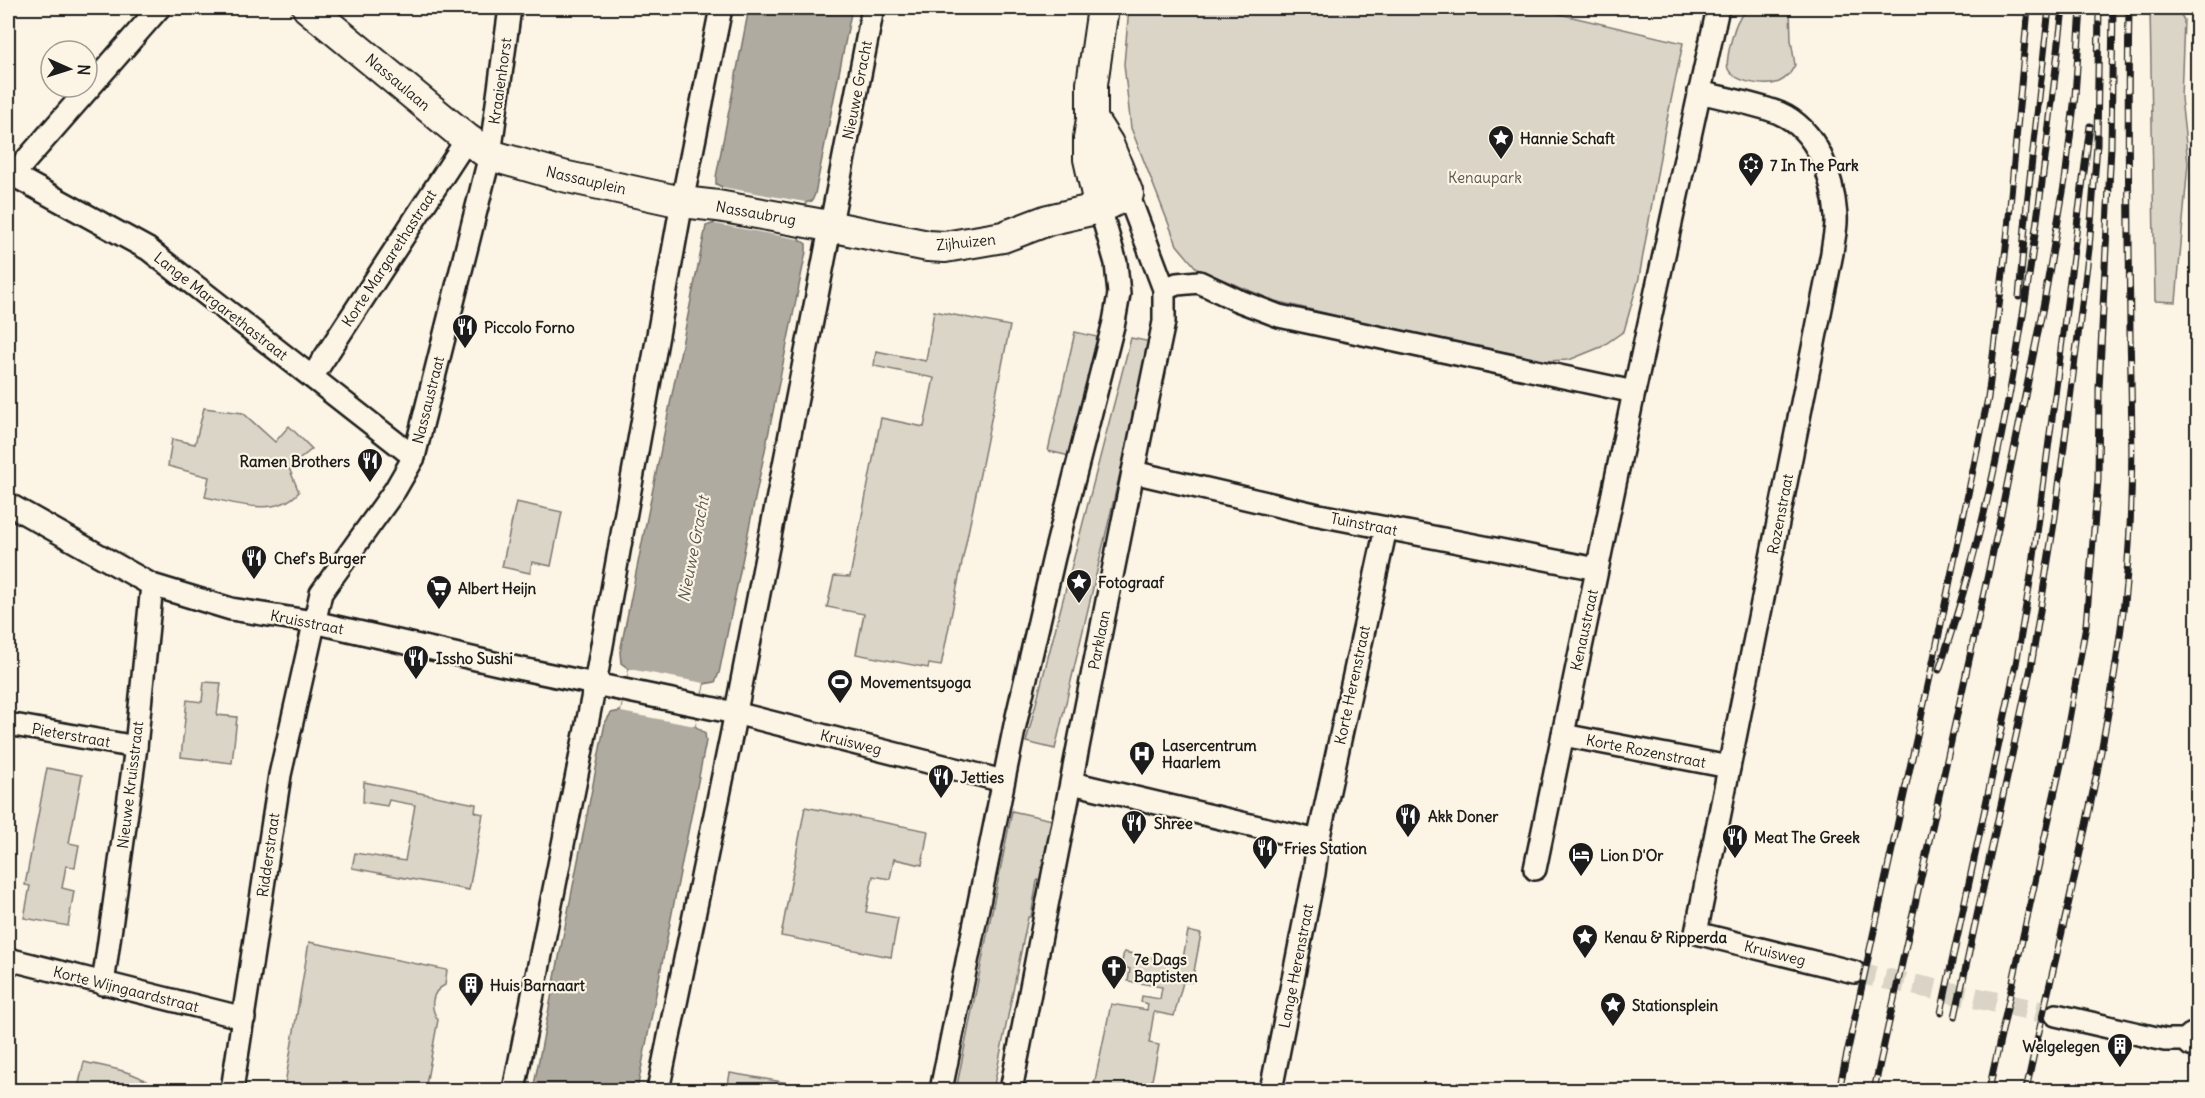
<svg xmlns="http://www.w3.org/2000/svg" width="2205" height="1098" font-family="Delius,sans-serif">
  <style>
    .green { fill: #dbd5c8; stroke: #7c7872; stroke-width: 1.5 }
    .water { fill: #b0aba1; stroke: #75726c; stroke-width: 1.5 }
    .pier { fill: #fcf5e5 }
    .lines { fill: none; stroke-linecap: round; stroke-linejoin: round }
    .street-tunnel { stroke: #dad4c7; stroke-width: 21; stroke-dasharray: 21 10; stroke-linecap: butt }
    .street-casing { stroke: #1c1c1c; stroke-width: 26 }
    .secondary-casing { stroke: #1c1c1c; stroke-width: 34 }
    .primary-casing { stroke: #1c1c1c; stroke-width: 38 }
    .street { stroke: #fcf5e5; stroke-width: 21 }
    .secondary { stroke: #fcf5e5; stroke-width: 30 }
    .primary { stroke: #fcf5e5; stroke-width: 33 }
    .rail-casing { stroke: #1c1c1c; stroke-width: 7 }
    .rail { stroke: #fcf5e5; stroke-width: 4.5; stroke-dasharray: 14; stroke-linecap: butt }
    .labels { text-anchor: middle; dominant-baseline: central; stroke-width: 4.5; stroke-linejoin: round; paint-order: stroke }
    .street-label { font-size: 15px; fill: #1c1c1c; stroke: #fcf5e5 }
    .poi-label { font-size: 15px; font-weight: bold; fill: #1c1c1c; stroke: #fcf5e5; text-anchor: start }
    .park-label { font-size: 15px; fill: #555450; stroke: #fcf5e5 }
    .water-label { font-size: 16px; font-style: italic; fill: #575551; stroke: #fcf5e5 }
  </style>
  <rect width="100%" height="100%" fill="#fcf5e5"/>
  <filter id="ink" filterUnits="userSpaceOnUse"><feTurbulence type="fractalNoise" baseFrequency=".0167" numOctaves="2"/><feDisplacementMap in="SourceGraphic" scale="12" xChannelSelector="R" yChannelSelector="G"/><feConvolveMatrix kernelMatrix="1 2 1 2 8 2 1 2 1" color-interpolation-filters="sRGB"/></filter>
  <g filter="url(#ink)">
    <!-- green -->
    <g class="green">
      <path d="M1129,8h405l149,35 -19,91 -25,144 -15,53 -23,16 -32,13 -25,1 -132,-27 -137,-33 -78,-32 -20,-24 -46,-117 -7,-64z"/>
      <path d="M1753,8h37l1,32 4,25c-4,7 -7,13 -16,17 -12,5 -44,1 -51,-13 -3,-8 6,-43 11,-50 3,-5 8,-8 14,-11z"/>
      <path d="M2150,8h27l7,12 -3,78 7,65 -12,139 -21,-1z"/>
      <path d="M934,311l76,15 -69,340 -12,-2 -1,4 -72,-14 8,-40 -37,-7 7,-31 16,1 31,-159 43,9 10,-49 -60,-12 2,-15 50,10z"/>
      <path d="M1075,332l22,5 -27,119 -22,-5z"/>
      <path d="M1131,338l20,4 -96,407 -29,-7z"/>
      <path d="M204,408l39,5 32,29 14,-16 23,23 -23,19 10,24c-23,26 -64,11 -94,5l4,-20 -41,-11 4,-27 23,5z"/>
      <path d="M516,502l46,10 -11,54 -19,-4 -2,11 -28,-6z"/>
      <path d="M204,682l17,1 -4,32 20,2 -5,46 -51,-6 6,-57 15,2z"/>
      <path d="M47,768l35,7 -13,68 10,2 -4,22 -9,-1 -4,22 12,3 -6,35 -44,-8 6,-32 -5,-1z"/>
      <path d="M364,782l112,22 -1,8 8,2 -14,76 -117,-22 3,-15 50,8 10,-56 -26,-5 -2,6 -24,-4z"/>
      <path d="M805,807l123,24 -6,34 -28,-6 -4,20 -17,-3 -7,36 32,6 -7,39 -110,-21z"/>
      <path d="M1012,811l45,10 -11,54 -9,6 -6,36h-3l-35,173h-37z"/>
      <path d="M1188,931l13,3 -9,48h-9l-9,34 -20,-4 -5,31 10,2 -9,45h-57l18,-86 36,6 1,-6 -7,-2 1,-6 18,3 2,-12 -34,-6 2,-12 -9,-3 3,-14 58,12z"/>
      <path d="M309,942l138,28 -2,15c-15,7 -15,23 -7,35l-13,70h-141z"/>
      <path d="M84,1062c20,5 61,10 71,28h-75l-2,-2z"/>
      <path d="M730,1073l100,17h-103z"/>
    </g>
    <!-- water -->
    <path class="water" d="M749,8h103l-37,186 -3,7 -7,2 -6,36 7,5v8l-87,421 -4,9 -11,2 -9,42 10,7 1,8 -69,349h-104l72,-367 6,-10 10,-2 8,-42 -8,-6 -1,-11 86,-426 9,-3 7,-36 -6,-3v-7z"/>
    <!-- pier -->
    <g class="pier">
      <path d="M722,187l83,15 -7,37 -83,-15z"/>
      <path d="M629,669l75,14 -9,43 -74,-14z"/>
    </g>
    <g class="lines">
      <!-- street-tunnel -->
      <path class="street-tunnel" d="M1854,972l202,43"/>
      <defs>
        <g id="street">
          <path d="M1699,92c24,6 58,12 80,21 39,17 54,64 57,103 1,12 -3,25 -4,37l-136,680 158,39"/>
          <path d="M13,175l135,74 266,208"/>
          <path d="M8,177l5,-2 146,-167"/>
          <path d="M1164,289l13,-5 22,-2 38,18 42,16 355,76"/>
          <path d="M312,377l155,-238"/>
          <path d="M1133,472l181,42 283,55"/>
          <path d="M8,504l144,81 79,24 83,13 184,42 237,49 268,68"/>
          <path d="M8,727v-3l128,23"/>
          <path d="M1563,735l166,32"/>
          <path d="M1072,783l246,58"/>
          <path d="M1535,869l99,-477 84,-384"/>
          <path d="M8,959l236,59"/>
          <path d="M103,984l33,-237 16,-162"/>
          <path d="M2056,1015l109,25h29"/>
          <path d="M232,1090l48,-315 41,-182 74,-103 19,-33 76,-302 20,-147"/>
          <path d="M514,1090l81,-406 87,-482 39,-194"/>
          <path d="M658,1090l74,-358 141,-724"/>
          <path d="M941,1090l74,-365 39,-168 60,-235 5,-28 -3,-31 -16,-55"/>
          <path d="M1011,1090c50,-256 99,-512 153,-768v-33l-36,-95"/>
          <path d="M1271,1090l43,-217 4,-32 68,-313"/>
        </g>
        <g id="secondary">
          <path d="M308,8l159,131 23,16 73,21 119,26 36,4 111,20 99,20 17,1 58,-10 45,-17 52,-12 28,-14 -20,-50 -16,-25"/>
          <path d="M1100,208l-11,-49v-21l3,-19v-35l11,-76"/>
        </g>
        <path id="primary" d="M2194,1040h4"/>
      </defs>
      <!-- street casing -->
      <use href="#street" class="street-casing"/>
      <!-- secondary casing -->
      <use href="#secondary" class="secondary-casing"/>
      <!-- primary casing -->
      <use href="#primary" class="primary-casing"/>
      <!-- street -->
      <use href="#street" class="street"/>
      <!-- secondary -->
      <use href="#secondary" class="secondary"/>
      <!-- primary -->
      <use href="#primary" class="primary"/>
      <defs>
        <g id="rail">
          <path d="M2019,297l8,-93 22,-196"/>
          <path d="M1939,670c73,-214 98,-440 124,-662"/>
          <path d="M1941,1013l75,-349 17,-100 57,-438"/>
          <path d="M1955,1017l76,-350 24,-150 34,-268 8,-104 2,-137"/>
          <path d="M1839,1090l92,-418 57,-274 19,-159 21,-231"/>
          <path d="M1874,1090l124,-561 46,-227 21,-122 10,-84 6,-88"/>
          <path d="M1989,1090l72,-326 25,-139 12,-145 1,-91 12,-243 2,-138"/>
          <path d="M2026,1090c36,-167 83,-335 100,-506 8,-84 6,-168 4,-252 -1,-108 -3,-216 -1,-324"/>
        </g>
      </defs>
      <!-- rail casing -->
      <use href="#rail" class="rail-casing"/>
      <!-- rail -->
      <use href="#rail" class="rail"/>
    </g>
  </g>
  <!-- icons -->
  <defs>
    <symbol id="sight-pin" viewBox="-11 -11 22 30"><path d="M0 17L-7.5 6A9.5 9.5 0 1 1 7.5 6Z" fill="#1c1c1c" stroke="#fcf5e5"/><path d="M0-6L1.8-2.2L6-1.7L2.9 1.2L3.7 5.4L0 3.3L-3.7 5.4L-2.9 1.2L-6-1.7L-1.8-2.2Z" fill="#fff"/></symbol>
    <symbol id="synagogue-pin" viewBox="-11 -11 22 30"><path d="M0 17L-7.5 6A9.5 9.5 0 1 1 7.5 6Z" fill="#1c1c1c" stroke="#fcf5e5"/><path d="M0-6.5L5.6 3.2H-5.6ZM0 6.5L5.6-3.2H-5.6Z" fill="#fff"/></symbol>
    <symbol id="restaurant-pin" viewBox="-11 -11 22 30"><path d="M0 17L-7.5 6A9.5 9.5 0 1 1 7.5 6Z" fill="#1c1c1c" stroke="#fcf5e5"/><path d="M-5-6h1v4h1v-4h1v4h1v-4h1v5L-1.5 .5V6h-2V.5L-5-1ZM5-6V6H3V1.5H1.5Q1.5-4 5-6Z" fill="#fff"/></symbol>
    <symbol id="supermarket-pin" viewBox="-11 -11 22 30"><path d="M0 17L-7.5 6A9.5 9.5 0 1 1 7.5 6Z" fill="#1c1c1c" stroke="#fcf5e5"/><path d="M-6-5.5h2.5l.6 2H6L4.5 2H-2.5L-4.4-4H-6ZM-1.5 3.2a1.3 1.3 0 1 0 .1 0ZM3 3.2a1.3 1.3 0 1 0 .1 0Z" fill="#fff"/></symbol>
    <symbol id="stadium-pin" viewBox="-11 -11 22 30"><path d="M0 17L-7.5 6A9.5 9.5 0 1 1 7.5 6Z" fill="#1c1c1c" stroke="#fcf5e5"/><path d="M0-5a6.5 5 0 1 0 0 10a6.5 5 0 1 0 0-10ZM-3.5-1.8h7v3.6h-7Z" fill="#fff"/></symbol>
    <symbol id="hospital-pin" viewBox="-11 -11 22 30"><path d="M0 17L-7.5 6A9.5 9.5 0 1 1 7.5 6Z" fill="#1c1c1c" stroke="#fcf5e5"/><path d="M-5-5h3v3.5h4V-5h3V5h-3V1.5h-4V5h-3Z" fill="#fff"/></symbol>
    <symbol id="hotel-pin" viewBox="-11 -11 22 30"><path d="M0 17L-7.5 6A9.5 9.5 0 1 1 7.5 6Z" fill="#1c1c1c" stroke="#fcf5e5"/><path d="M-6-4.5h1.5V1H6V5H4.5V3h-9V5H-6ZM-4 0a1.8 1.8 0 1 1 3.6 0ZM.5 0V-2.5h3Q6-2.5 6 0Z" fill="#fff"/></symbol>
    <symbol id="church-pin" viewBox="-11 -11 22 30"><path d="M0 17L-7.5 6A9.5 9.5 0 1 1 7.5 6Z" fill="#1c1c1c" stroke="#fcf5e5"/><path d="M-1.2-6h2.4v3.5h3.3v2.4h-3.3V6h-2.4V-.1h-3.3v-2.4h3.3Z" fill="#fff"/></symbol>
    <symbol id="building-pin" viewBox="-11 -11 22 30"><path d="M0 17L-7.5 6A9.5 9.5 0 1 1 7.5 6Z" fill="#1c1c1c" stroke="#fcf5e5"/><path d="M-4-6H4V6H1V3H-1V6H-4ZM-2.5-4.3h1.7v1.8h-1.7ZM.8-4.3h1.7v1.8H.8ZM-2.5-1h1.7V.8h-1.7ZM.8-1h1.7V.8H.8Z" fill="#fff"/></symbol>
  </defs>
  <g fill-rule="evenodd">
    <use href="#sight-pin" x="1486" y="123" width="30" height="40"/>
    <use href="#synagogue-pin" x="1736" y="150" width="30" height="40"/>
    <use href="#restaurant-pin" x="450" y="312" width="30" height="40"/>
    <use href="#restaurant-pin" x="355" y="446" width="30" height="40"/>
    <use href="#restaurant-pin" x="239" y="543" width="30" height="40"/>
    <use href="#sight-pin" x="1064" y="567" width="30" height="40"/>
    <use href="#supermarket-pin" x="424" y="573" width="30" height="40"/>
    <use href="#restaurant-pin" x="401" y="643" width="30" height="40"/>
    <use href="#stadium-pin" x="825" y="667" width="30" height="40"/>
    <use href="#hospital-pin" x="1127" y="739" width="30" height="40"/>
    <use href="#restaurant-pin" x="926" y="762" width="30" height="40"/>
    <use href="#restaurant-pin" x="1393" y="801" width="30" height="40"/>
    <use href="#restaurant-pin" x="1119" y="808" width="30" height="40"/>
    <use href="#restaurant-pin" x="1720" y="822" width="30" height="40"/>
    <use href="#restaurant-pin" x="1250" y="833" width="30" height="40"/>
    <use href="#hotel-pin" x="1566" y="840" width="30" height="40"/>
    <use href="#sight-pin" x="1570" y="922" width="30" height="40"/>
    <use href="#church-pin" x="1099" y="953" width="30" height="40"/>
    <use href="#building-pin" x="456" y="970" width="30" height="40"/>
    <use href="#sight-pin" x="1598" y="990" width="30" height="40"/>
    <use href="#building-pin" x="2105" y="1031" width="30" height="40"/>
  </g>
  <g class="labels">
    <!-- street labels -->
    <g class="street-label">
      <text transform="translate(500 81) rotate(-82)">Kraaienhorst</text>
      <text transform="translate(398 82) rotate(40)">Nassaulaan</text>
      <text transform="translate(857 90) rotate(-79)">Nieuwe Gracht</text>
      <text transform="translate(586 180) rotate(13)">Nassauplein</text>
      <text transform="translate(756 213) rotate(10)">Nassaubrug</text>
      <text transform="translate(966 242) rotate(-6)">Zijhuizen</text>
      <text transform="translate(389 258) rotate(-57)">Korte Margarethastraat</text>
      <text transform="translate(221 306) rotate(38)">Lange Margarethastraat</text>
      <text transform="translate(428 400) rotate(-76)">Nassaustraat</text>
      <text transform="translate(1780 514) rotate(-79)">Rozenstraat</text>
      <text transform="translate(1364 524) rotate(11)">Tuinstraat</text>
      <text transform="translate(307 622) rotate(11)">Kruisstraat</text>
      <text transform="translate(1584 630) rotate(-78)">Kenaustraat</text>
      <text transform="translate(1099 640) rotate(-79)">Parklaan</text>
      <text transform="translate(1352 685) rotate(-78)">Korte Herenstraat</text>
      <text transform="translate(71 735) rotate(10)">Pieterstraat</text>
      <text transform="translate(851 742) rotate(14)">Kruisweg</text>
      <text transform="translate(1646 751) rotate(11)">Korte Rozenstraat</text>
      <text transform="translate(130 785) rotate(-83)">Nieuwe Kruisstraat</text>
      <text transform="translate(268 855) rotate(-82)">Ridderstraat</text>
      <text transform="translate(1775 953) rotate(14)">Kruisweg</text>
      <text transform="translate(1296 966) rotate(-79)">Lange Herenstraat</text>
      <text transform="translate(126 989) rotate(14)">Korte Wijngaardstraat</text>
    </g>
    <!-- poi labels -->
    <g class="poi-label">
      <text x="1520" y="138">Hannie Schaft</text>
      <text x="1770" y="165">7 In The Park</text>
      <text x="484" y="327">Piccolo Forno</text>
      <text x="350" y="461" text-anchor="end">Ramen Brothers</text>
      <text x="274" y="558">Chef's Burger</text>
      <text x="1098" y="582">Fotograaf</text>
      <text x="458" y="588">Albert Heijn</text>
      <text x="436" y="658">Issho Sushi</text>
      <text x="860" y="682">Movementsyoga</text>
      <text x="1162" y="745">Lasercentrum<tspan x="1162" dy="17">Haarlem</tspan></text>
      <text x="960" y="777">Jetties</text>
      <text x="1428" y="816">Akk Doner</text>
      <text x="1154" y="823">Shree</text>
      <text x="1754" y="837">Meat The Greek</text>
      <text x="1284" y="848">Fries Station</text>
      <text x="1600" y="855">Lion D'Or</text>
      <text x="1604" y="937">Kenau &amp; Ripperda</text>
      <text x="1134" y="959">7e Dags<tspan x="1134" dy="17">Baptisten</tspan></text>
      <text x="490" y="985">Huis Barnaart</text>
      <text x="1632" y="1005">Stationsplein</text>
      <text x="2100" y="1046" text-anchor="end">Welgelegen</text>
    </g>
    <!-- park labels -->
    <g class="park-label">
      <text x="1485" y="177">Kenaupark</text>
    </g>
    <!-- water labels -->
    <g class="water-label">
      <text transform="translate(693 549) rotate(-79)">Nieuwe Gracht</text>
    </g>
  </g>
  <!-- margin -->
  <rect width="2205" height="1098" fill="none" stroke="#fcf5e5" stroke-width="30"/>
  <rect x="15" y="15" width="2175" height="1068" fill="none" stroke="#1c1c1c" stroke-width="2" filter="url(#ink)"/>
  <!-- north arrow -->
  <g transform="translate(69 69) rotate(93)"><circle r="28" fill="#fcf5e5" stroke="#a29e95" stroke-width="1.5"/>
  <path d="M0-4.5L10 22L0 15L-10 22Z" fill="#1c1c1c"/>
  <text y="-9" font-size="16" font-weight="bold" text-anchor="middle" fill="#1c1c1c">N</text>
  </g>
</svg>
